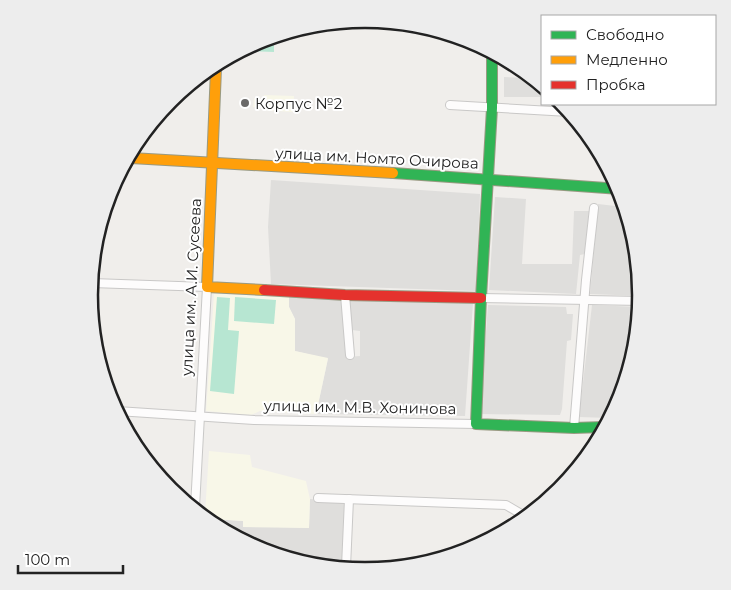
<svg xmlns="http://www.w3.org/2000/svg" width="731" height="590" font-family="Montserrat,sans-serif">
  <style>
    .residential { fill: #dfdedc }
    .education { fill: #f8f7e8 }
    .pitch { fill: #b7e6d2 }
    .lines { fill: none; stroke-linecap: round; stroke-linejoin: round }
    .street-casing { stroke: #c9c8c7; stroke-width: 10 }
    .fast-casing { stroke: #999a82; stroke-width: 12 }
    .slow-casing { stroke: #999a82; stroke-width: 12 }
    .jam-casing { stroke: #999a82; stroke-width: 12 }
    .street { stroke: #fdfcfc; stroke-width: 8 }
    .fast { stroke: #30b455; stroke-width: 10 }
    .slow { stroke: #ff9f0a; stroke-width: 10 }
    .jam { stroke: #e5322d; stroke-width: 10 }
    .poi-dot { fill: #6a6968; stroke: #fff; stroke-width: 2 }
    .labels { text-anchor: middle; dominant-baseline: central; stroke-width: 4; stroke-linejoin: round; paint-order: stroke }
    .poi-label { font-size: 15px; fill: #222; stroke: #fff; text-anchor: start }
    .street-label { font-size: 15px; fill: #222; stroke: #fff }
    .rim { fill: none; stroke: #222; stroke-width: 2.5 }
  </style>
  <rect width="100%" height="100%" fill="#f0eeeb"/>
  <!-- residential -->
  <g class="residential">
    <path d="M504,77l24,1 14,9v10h-38z"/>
    <path d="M271,180l209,14 -4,97 -205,-7 -3,-57z"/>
    <path d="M495,197l31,2 -4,65h50l2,-53h15l-4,43 -5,1 -4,39 -87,-4z"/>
    <path d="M598,204l26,3 18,89 -52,-2z"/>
    <path d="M289,297l54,1 3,59 14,-1v-25l-8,-1 -3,-11 1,-22 123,6 -8,113 -149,-2 12,-55 -33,-8v-32l-6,-12z"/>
    <path d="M488,305l78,2 1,7h6l-2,26 -4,1 -5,68 -2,6 -80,-1z"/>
    <path d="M592,305l47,2 -18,94 -12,17 -30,-1z"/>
    <path d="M310,499l34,3 -1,65 -83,-17 -47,-31 30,2v5l66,2z"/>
  </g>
  <!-- education -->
  <g class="education">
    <path d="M264,95l30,1 -1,16 -30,-2v-3h-10l1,-9 9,1z"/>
    <path d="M214,294l75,2v11l6,12v32l33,7 -12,56 -56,-3 -9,4 -45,-4z"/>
    <path d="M209,451l41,4 2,12 54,14 4,18 -1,29 -66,-1v-6l-30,-2 -8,-5z"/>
  </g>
  <!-- pitch -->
  <g class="pitch">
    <path d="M274,37v15l-31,-1 17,-11z"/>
    <path d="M217,297l13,1 -2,32 11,1 -5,63 -24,-3z"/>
    <path d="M235,297l41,3 -2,24 -40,-3z"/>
  </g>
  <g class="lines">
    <defs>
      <g id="street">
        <path d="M450,105l119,7"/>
        <path d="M92,283l115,4 -12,220"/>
        <path d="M345,295l5,60"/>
        <path d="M481,298l160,3"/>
        <path d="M117,411l137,9 222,4"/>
        <path d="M574,428l12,-148 8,-72"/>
        <path d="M318,498l188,7 17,10"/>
        <path d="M346,567l3,-68"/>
      </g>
      <g id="fast">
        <path d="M492,53v55l-11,190 -5,126 98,4 29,-1"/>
        <path d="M393,173l227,16"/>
      </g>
      <g id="slow">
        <path d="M216,69l-9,218 57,3"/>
        <path d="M131,158l262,15"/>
      </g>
      <path id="jam" d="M264,290l81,5 136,3"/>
    </defs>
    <!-- street casing -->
    <use href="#street" class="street-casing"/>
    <!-- fast casing -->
    <use href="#fast" class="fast-casing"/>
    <!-- slow casing -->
    <use href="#slow" class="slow-casing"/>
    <!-- jam casing -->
    <use href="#jam" class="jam-casing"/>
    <!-- street -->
    <use href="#street" class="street"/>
    <!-- fast -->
    <use href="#fast" class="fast"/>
    <!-- slow -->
    <use href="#slow" class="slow"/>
    <!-- jam -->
    <use href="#jam" class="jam"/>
  </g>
  <!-- markers -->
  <circle class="poi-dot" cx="245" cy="103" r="5"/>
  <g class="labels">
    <!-- poi labels -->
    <g class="poi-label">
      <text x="255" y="103">Корпус №2</text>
    </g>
    <!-- street labels -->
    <g class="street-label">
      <text transform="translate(377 158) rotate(3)">улица им. Номто Очирова</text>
      <text transform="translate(191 287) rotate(-87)">улица им. А.И. Сусеева</text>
      <text transform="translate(360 407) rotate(1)">улица им. М.В. Хонинова</text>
    </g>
  </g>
  <!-- crop -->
  <path d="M0 0H731V590H0ZM98 295a267 267 0 1 1 534 0a267 267 0 1 1-534 0Z" fill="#ededed" fill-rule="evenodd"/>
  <path class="rim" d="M98 295a267 267 0 1 1 534 0a267 267 0 1 1-534 0Z"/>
  <!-- legend -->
  <rect x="541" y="15" width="175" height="90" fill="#ffffff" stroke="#a7a7a7"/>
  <rect x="551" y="31" width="25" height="8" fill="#30b455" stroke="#a7a7a7"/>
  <text x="586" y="40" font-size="15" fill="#222222">Свободно</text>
  <rect x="551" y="56" width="25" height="8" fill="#ff9f0a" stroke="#a7a7a7"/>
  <text x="586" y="65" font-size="15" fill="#222222">Медленно</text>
  <rect x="551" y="81" width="25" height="8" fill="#e5322d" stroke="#a7a7a7"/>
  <text x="586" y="90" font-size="15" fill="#222222">Пробка</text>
  <!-- scale -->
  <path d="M18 565v8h105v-8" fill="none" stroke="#222222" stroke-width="2.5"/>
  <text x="25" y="565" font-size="15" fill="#222222" stroke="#ffffff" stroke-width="4" paint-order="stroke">100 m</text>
</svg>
